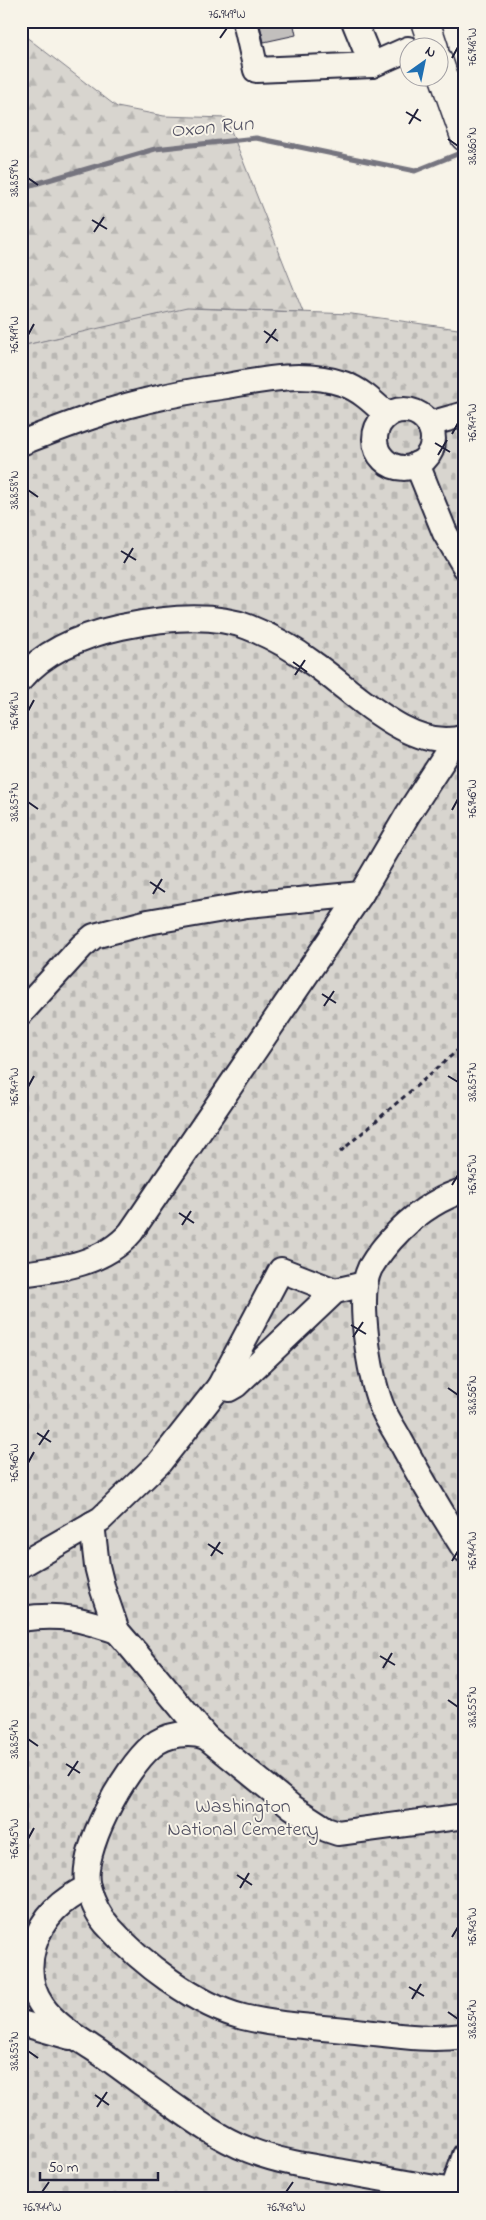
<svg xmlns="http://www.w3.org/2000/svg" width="486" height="2220" font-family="'Indie Flower',sans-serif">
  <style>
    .forest { fill: url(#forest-firs); stroke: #7d7c85 }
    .cemetery { fill: url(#cemetery-stones); stroke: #7d7c85 }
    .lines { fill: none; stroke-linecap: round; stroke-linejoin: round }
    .stream { stroke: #76747f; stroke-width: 5 }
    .building { fill: #c2bfbd; stroke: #22223b }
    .minor-casing { stroke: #22223b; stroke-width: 28 }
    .major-casing { stroke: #22223b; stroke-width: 31 }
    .path { stroke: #22223b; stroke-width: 3; stroke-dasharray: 5 4; stroke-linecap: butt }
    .minor { stroke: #f7f3e8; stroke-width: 24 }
    .major { stroke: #f7f3e8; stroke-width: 28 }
    .ticks { fill: none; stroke: #22223b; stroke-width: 2 }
    .labels { text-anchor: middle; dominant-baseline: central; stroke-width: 4; stroke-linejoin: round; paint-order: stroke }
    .park-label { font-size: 20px; fill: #504f60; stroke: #f7f3e8 }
    .water-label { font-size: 21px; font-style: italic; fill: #535263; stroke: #f7f3e8 }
    .neatline { fill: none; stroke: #22223b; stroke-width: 2 }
    .ticks-label { font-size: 12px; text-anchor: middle; fill: #22223b }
  </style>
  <defs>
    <pattern id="forest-firs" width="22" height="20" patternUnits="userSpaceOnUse" patternTransform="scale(1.25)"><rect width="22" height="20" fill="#d8d5cf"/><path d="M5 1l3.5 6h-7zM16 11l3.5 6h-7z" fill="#b9b7b3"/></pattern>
    <pattern id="cemetery-stones" width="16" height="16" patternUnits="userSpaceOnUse" patternTransform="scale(1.25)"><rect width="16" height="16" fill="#d8d5cf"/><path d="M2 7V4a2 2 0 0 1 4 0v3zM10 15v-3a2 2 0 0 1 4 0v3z" fill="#b9b7b3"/></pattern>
  </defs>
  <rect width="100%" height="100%" fill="#f7f3e8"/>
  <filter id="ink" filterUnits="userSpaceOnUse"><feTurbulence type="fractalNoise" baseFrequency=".02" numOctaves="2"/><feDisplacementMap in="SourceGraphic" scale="10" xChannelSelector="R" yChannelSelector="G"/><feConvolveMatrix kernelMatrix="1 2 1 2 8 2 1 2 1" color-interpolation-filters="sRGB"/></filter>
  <g filter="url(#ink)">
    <!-- forest -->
    <path class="forest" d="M21,36h4l92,71 47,9 62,2 77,194 -107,-4 -175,38z"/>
    <!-- cemetery -->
    <path class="cemetery" d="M187,308l165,6 113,16v1869h-444v-1853z"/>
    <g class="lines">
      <!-- stream -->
      <path class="stream" d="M21,188l134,-39 101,-11 159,33 50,-20"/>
    </g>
    <!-- building -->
    <path class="building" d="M259,21h34l3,14 -32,7z"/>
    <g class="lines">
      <defs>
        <g id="minor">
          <path d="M245,21l11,49 116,-5 36,-16"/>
          <path d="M354,21l18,44"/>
          <circle cx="404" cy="439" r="29"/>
          <path d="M429,424l36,-10"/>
          <path d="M21,443c46,-18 93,-36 142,-46 21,-5 42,-8 64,-11 38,-7 79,-15 117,-2 17,6 30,19 43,31"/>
          <path d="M417,464l28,69 20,34"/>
          <path d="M21,679c24,-29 64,-44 100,-52 38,-8 89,-15 127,0 23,9 46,22 66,37 39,27 99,91 151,73"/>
          <path d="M21,1013l61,-67 12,-10 54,-14 99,-17 114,-11"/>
          <path d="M465,1190c-24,7 -46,22 -64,39 -11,11 -23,25 -31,39 -14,28 0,108 11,137 5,13 14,25 20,37 20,37 41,72 64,108"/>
          <path d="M21,1274c39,-5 83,-10 110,-42l230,-338 47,-80 48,-74"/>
          <path d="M219,1387l10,2 7,-4 99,-94"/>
          <path d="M92,1524l5,42 6,24 14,41 13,15 76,91 86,70 34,22 12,4 127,-17"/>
          <path d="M21,1565l80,-46 58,-56 60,-76 62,-117 54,21 30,-7"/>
          <path d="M21,1619c40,-6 59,0 96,12"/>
          <path d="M206,1737c-17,-6 -40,-3 -54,9 -27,22 -74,107 -64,141 4,14 11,30 21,40 32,36 87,78 134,90 37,9 75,10 113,14 38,4 69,10 109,5"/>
          <path d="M88,1887c-27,13 -45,29 -54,58 -15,51 18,78 57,102 17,11 33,23 49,35 34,23 70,53 109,68 30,12 64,17 95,22 36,6 72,13 108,19"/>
          <path d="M21,2023l49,14"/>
          <path d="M450,2199l15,-44"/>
        </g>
        <g id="major">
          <path d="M425,21l9,27"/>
          <path d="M438,60l27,77"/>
        </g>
      </defs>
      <!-- minor casing -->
      <use href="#minor" class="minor-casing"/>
      <!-- major casing -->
      <use href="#major" class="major-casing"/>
      <!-- path -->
      <path class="path" d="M340,1152l125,-108"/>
      <!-- minor -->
      <use href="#minor" class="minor"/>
      <!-- major -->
      <use href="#major" class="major"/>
    </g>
  </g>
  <!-- ticks -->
  <path class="ticks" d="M220,38l7,-10M452,58l6,-11M406,112l15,9M409,124l9,-15M448,139l10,7M28,178l10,7M92,220l15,9M94,232l10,-15M264,331l14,10M28,335l6,-11M266,343l10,-14M452,434l6,-11M435,443l15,9M438,455l9,-15M28,490l10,7M121,551l15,9M124,563l9,-15M293,662l14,10M295,675l10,-15M28,711l6,-11M28,802l10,7M452,810l6,-11M150,882l15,10M153,894l9,-15M322,994l14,9M324,1006l10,-15M448,1076l10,6M28,1087l6,-11M452,1185l6,-10M179,1213l15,10M182,1225l9,-14M351,1325l15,9M353,1337l10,-15M448,1388l10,7M37,1433l14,9M39,1445l10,-15M28,1463l6,-11M208,1544l15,10M211,1556l9,-14M452,1561l6,-10M380,1656l15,9M383,1668l9,-15M448,1700l10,7M28,1739l10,7M66,1764l14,9M68,1776l10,-15M28,1839l6,-11M237,1875l15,10M240,1888l9,-15M452,1937l6,-10M409,1987l15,9M412,1999l9,-15M448,2012l10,7M28,2051l10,7M95,2095l14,10M97,2107l10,-15M42,2192l7,-10M286,2192l7,-10"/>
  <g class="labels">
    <!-- park labels -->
    <g class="park-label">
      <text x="243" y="1807">Washington<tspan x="243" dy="23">National Cemetery</tspan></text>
    </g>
    <!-- water labels -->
    <g class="water-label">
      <text transform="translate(212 128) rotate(-5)">Oxon Run</text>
    </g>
  </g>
  <!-- margin -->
  <rect width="486" height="2220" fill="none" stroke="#f7f3e8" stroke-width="55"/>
  <!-- north arrow -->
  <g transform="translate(424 62) rotate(33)"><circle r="24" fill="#f7f3e8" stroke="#a29fa3"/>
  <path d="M0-4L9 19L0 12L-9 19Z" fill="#1f6fb2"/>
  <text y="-8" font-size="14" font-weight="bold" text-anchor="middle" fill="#22223b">N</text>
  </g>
  <!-- scale -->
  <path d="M40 2172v8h118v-8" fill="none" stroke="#22223b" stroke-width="2.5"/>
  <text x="48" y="2172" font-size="15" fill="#22223b" stroke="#f7f3e8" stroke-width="4" paint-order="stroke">50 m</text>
  <rect x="28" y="28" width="430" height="2164" class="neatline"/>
  <g class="ticks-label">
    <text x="227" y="18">76.949°W</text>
    <text transform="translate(472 47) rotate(-90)" y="4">76.948°W</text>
    <text transform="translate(472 146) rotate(-90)" y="4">38.860°N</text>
    <text transform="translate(14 178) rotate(-90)" y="4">38.859°N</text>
    <text transform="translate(14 335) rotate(-90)" y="4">76.949°W</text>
    <text transform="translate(472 423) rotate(-90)" y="4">76.947°W</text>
    <text transform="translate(14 490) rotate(-90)" y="4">38.858°N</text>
    <text transform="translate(14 711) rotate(-90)" y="4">76.948°W</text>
    <text transform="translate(472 799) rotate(-90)" y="4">76.946°W</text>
    <text transform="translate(14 802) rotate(-90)" y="4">38.857°N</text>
    <text transform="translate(472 1082) rotate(-90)" y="4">38.857°N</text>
    <text transform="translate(14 1087) rotate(-90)" y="4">76.947°W</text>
    <text transform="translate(472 1175) rotate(-90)" y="4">76.945°W</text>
    <text transform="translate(472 1395) rotate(-90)" y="4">38.856°N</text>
    <text transform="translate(14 1463) rotate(-90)" y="4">76.946°W</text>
    <text transform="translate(472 1551) rotate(-90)" y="4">76.944°W</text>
    <text transform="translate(472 1707) rotate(-90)" y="4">38.855°N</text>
    <text transform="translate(14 1739) rotate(-90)" y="4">38.854°N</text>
    <text transform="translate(14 1839) rotate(-90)" y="4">76.945°W</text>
    <text transform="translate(472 1927) rotate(-90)" y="4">76.943°W</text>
    <text transform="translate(472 2019) rotate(-90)" y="4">38.854°N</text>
    <text transform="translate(14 2051) rotate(-90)" y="4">38.853°N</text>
    <text x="42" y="2211">76.944°W</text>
    <text x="286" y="2211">76.943°W</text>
  </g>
</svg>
